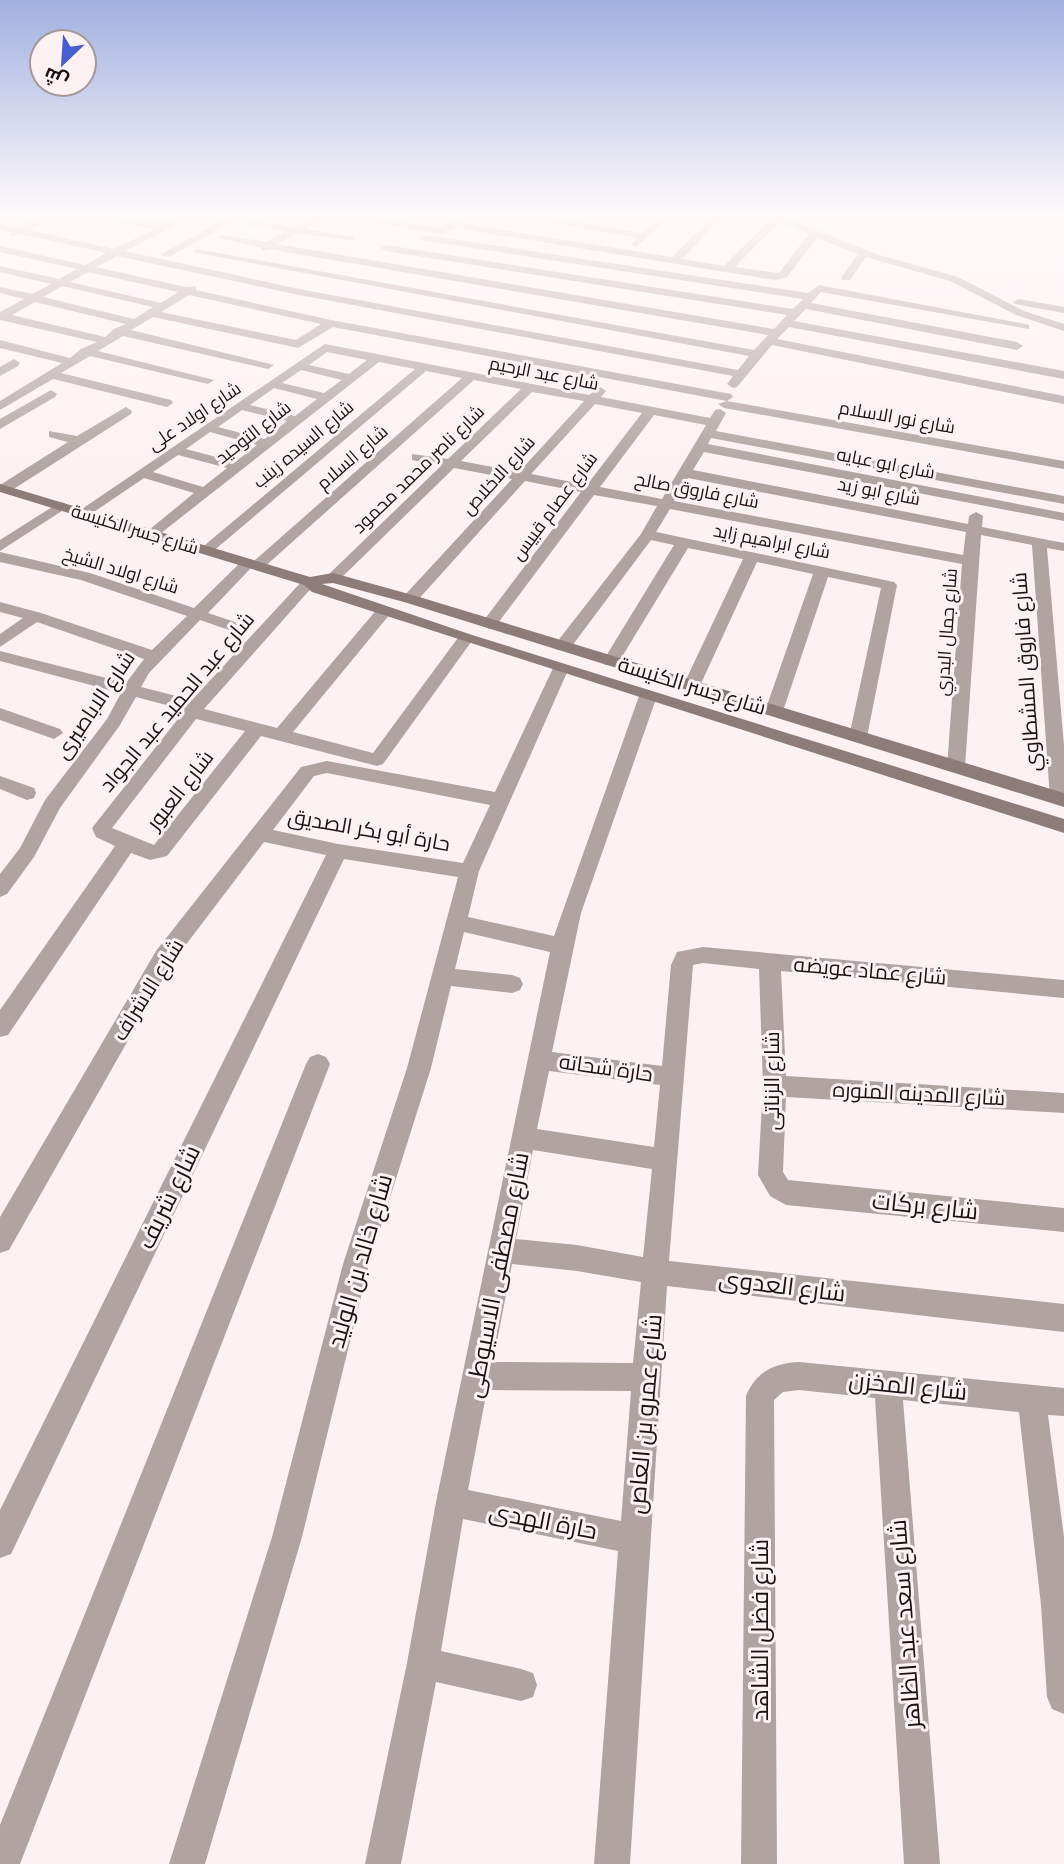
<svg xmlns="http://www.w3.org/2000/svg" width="1064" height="1864" font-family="'Roboto Condensed',Cairo,sans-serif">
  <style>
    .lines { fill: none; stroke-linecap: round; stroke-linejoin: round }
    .street { fill: #b0a3a1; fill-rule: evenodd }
    .secondary { fill: #8e7c79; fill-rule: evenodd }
    .labels { text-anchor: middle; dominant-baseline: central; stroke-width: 6; stroke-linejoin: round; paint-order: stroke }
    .far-street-label { font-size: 18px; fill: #1c1213; stroke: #fef1f3 }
    .street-label { font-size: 21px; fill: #1c1213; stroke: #fef1f3 }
    .near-street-label { font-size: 24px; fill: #1c1213; stroke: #fef1f3 }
  </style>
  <rect width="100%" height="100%" fill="#fef1f3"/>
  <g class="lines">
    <!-- street -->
    <g class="street">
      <path d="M41,216h13l-25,14 85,19 41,-20 -74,-13c27,0 53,6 79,7 11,1 21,-7 33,-7l-68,35 174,38 439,81 11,-14 -557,-104 5,-3 557,101 14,-15 -499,-86 -6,2 -4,-4 -41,-9 5,-3 43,7 20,-11 -38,-6v-4l46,6 19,-11h13l-21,13 50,8v4l-58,-8 -20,11 497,85 13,-14 -401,-64 -5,-3 5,-3 407,64 10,-10 -382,-59 -1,-2 5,-3 383,58 11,-8 206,39 4,1v4l-208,-37 -10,11 206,39 6,4 -6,4 -211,-41 -12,12 270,50v8l-275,-52 -12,12 287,57v8l-292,-59 -35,42 -4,1 -6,-4 6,-8 -434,-81 -182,-39 -21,11 90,20 10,-1v4l135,30 400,74 2,3 -6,4 337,60v8l-340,-61 -6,-4 9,-3 -394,-74 -35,21 -145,-31 -22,13 143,35 -6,4 -145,-33 -25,15 116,29 -6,4 -118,-28 -29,17 110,27 2,3 -6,4 -114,-28 -53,31v-9l62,-38 -62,-15v-8l70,18 11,-9 16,-7 -97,-22v-8l24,-13 -24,-6v-6l32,7 19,-10 -51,-12v-6l59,13 18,-10 -77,-17v-6l85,19 21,-12 -85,-19 -11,2v-4l-10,-2v-6l18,4zM88,272l90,20 -17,11 -91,-21zM62,286l91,21 -19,12 -91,-22zM189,295l132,29 -25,16 -135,-28zM35,302l91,22 -12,5 -9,8 -93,-22z"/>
      <path d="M230,216h13l-74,41 -9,-2z"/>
      <path d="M339,216h25l75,12 15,-6 218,35 41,-41h11l-42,43 42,7 47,-47 -4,-3h14l98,39 79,22 66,34 40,13v7l-48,-16 -66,-34 -84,-24 -16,23h-8l-1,-2 17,-24 -41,-16 -30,39 -12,3 -320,-52 -15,6zM779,222l30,12 -30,39 -44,-6z"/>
      <path d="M539,216l104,17 18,-17h11l-36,31 -5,-3 6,-6 -117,-21z"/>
      <path d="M627,216h16l1,1 -5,3z"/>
      <path d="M1019,299l45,8v6l-49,-9 -2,-2z"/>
      <path d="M325,344l264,51 11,-8 6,4 -5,6 109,21 5,-8 5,-1 6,4 -10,18 348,65v8l-353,-66 -3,6 356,69v8l-360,-69 -11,18 275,54 1,-8 7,-4 7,4 -1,11 82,16v8l-17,-3 17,198v57h-12l-2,-5 -18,-253 -51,-10 -16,232 -3,4h-12l-3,-4 15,-203 -292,-55 -14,23 238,50 3,3 -30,152 -9,6 -9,-6 32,-149 -53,-11 -45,134 -9,6 -9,-6 48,-137 -56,-12 -59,128 -6,1 -9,-5 60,-127 -55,-11 -71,117h-12l-2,-4 71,-116 -23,-5 -82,110h-12l-2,-4 2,-4 84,-108 16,-28 -63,-11 -99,132 -6,2 -8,-5 100,-132 -56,-11 -109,121h-12l-2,-3 2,-3 108,-117 -58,-11 -116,113h-10l-3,-3 3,-3 113,-109 -29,-6v-6l36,5 73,-70 -47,-9 -212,189 -11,-1 -43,45 27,9 2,3 -2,3 -6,2 -29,-10 -51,53 -8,14 51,13 112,-121h10l3,3 -3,3 -110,124 73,19 101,-120h12l2,3 -2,3 -97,118 80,21 87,-118h12l2,3 -91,126 -6,2 -116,-30 -94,120 -17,4 -19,-7 -123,182 -8,2v-27l115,-164 -19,-9 -4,-9 93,-118 -49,-13 -16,28 -60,83 -26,49 -27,37 -7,3v-23l20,-26 25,-48 62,-81 14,-26 -121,-32v-10l126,32 18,-24 -107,-37 -37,25v-13l23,-16 -23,-6v-10l41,11 111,37 35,-34 -106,-36 -81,-18v-10l90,21 104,35 49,-48 11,1 208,-183 -36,-7 -215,182h-10l-2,-3 216,-181 -36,-7 -223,175 -5,1 -7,-4 50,-41 -50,-15 -56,38 -5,1 -7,-4zM327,352l40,8 -18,14 -40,-9zM301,370l41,10 -18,13 -42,-10zM274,388l43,11 -22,17 -45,-11zM532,392l52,9 -65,71 -58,-11zM595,404l47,9 -55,72 -56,-11zM242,410l45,11 -22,18 -47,-12zM654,415l52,10 -44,74 -62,-12zM210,432l47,13 -22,17 -49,-13zM178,455l49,13 -24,19 -50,-15zM688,478l278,54 -3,23 -289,-54zM196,719l49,12 -91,114 -42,-17z"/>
      <path d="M14,359l6,4 -2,3 -18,10v-9z"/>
      <path d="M51,390l6,4 -2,3 -55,32v-10z"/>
      <path d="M126,407l6,4 -1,3 -122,78h-9v-7l68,-43 -19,-5v-6l28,5z"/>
      <path d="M60,502l5,1v6l-65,42v-11z"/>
      <path d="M561,663l8,5 -90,203 -11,46 86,19 85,-240 9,-6 9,6 -76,217 -29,139 110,14 9,-101 6,-13 26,-5 361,33v18l-283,-27 5,105 278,17v20l-278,-16 -3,75 5,8 276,28v24l-278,-27 -16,-9 -12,-21 5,-89 -4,-117 -56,-6 -10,2 -24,296 395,43v28l-397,-46 -37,578h-36l24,-313 -155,-32 -22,132 80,18 12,4 4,12 -4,12 -12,4 -85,-19 -35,182h-36l42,-201 29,-161 114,-550 -86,-20 -9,37 57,6 8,3 3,6 -3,6 -8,3 -61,-7 -20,82 -62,196 -67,273 -97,327h-36l103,-327 71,-273 64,-196 51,-191 -114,-18 -333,695 -11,4v-48l326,-655 -62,-13 -92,121 -163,287 -9,3v-36l156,-266 145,-184 26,-6 168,31 58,-124zM327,773l163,32 -27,58 -125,-19 -65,-14 41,-54zM549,1071l111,14 -6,62 -117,-18zM533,1150l119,19 -9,88 -66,-12 -61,-6zM512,1264l65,7 64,11 -8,81 -140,-1zM487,1390l144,1 -10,130 -153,-31z"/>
      <path d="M0,708l60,21 3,4 -9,6 -54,-19z"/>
      <path d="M0,776l34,12 2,5 -2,5 -7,2 -27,-11z"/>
      <path d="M318,1054l8,3 4,7 -310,800h-20v-39l306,-761 4,-7z"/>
      <path d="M799,1362l265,26v28l-16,-1 16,122v177l-12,-5 -5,-12 -6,-92 -22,-193 -116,-12 37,464h-36l-29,-466 -76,-8 -16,2 -9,8 3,464h-36l5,-468c10,-24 28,-33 53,-34z"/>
    </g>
    <!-- secondary -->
    <path class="secondary" d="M0,484l310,93 23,-4 83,23 648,197v14l-660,-205 -71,-19 -11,1 150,51 592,184v14l-752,-241 -8,-7 -304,-93z"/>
  </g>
  <!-- sky -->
  <linearGradient id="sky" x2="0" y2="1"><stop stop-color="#a1b1e0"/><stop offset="0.45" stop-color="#fff9fa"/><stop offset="1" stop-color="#fff9fa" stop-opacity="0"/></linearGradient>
  <rect width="1064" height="477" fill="url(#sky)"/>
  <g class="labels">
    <!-- far-street labels -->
    <g class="far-street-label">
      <text transform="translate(544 373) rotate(11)">شارع عبد الرحيم</text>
      <text transform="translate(194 416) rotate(-34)">شارع اولاد على</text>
      <text transform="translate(897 417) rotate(10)">شارع نور الاسلام</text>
      <text transform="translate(253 432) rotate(-38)">شارع التوحيد</text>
      <text transform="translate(303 444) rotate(-40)">شارع السيده زينب</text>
      <text transform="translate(352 457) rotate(-41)">شارع السلام</text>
      <text transform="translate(886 463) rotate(11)">شارع ابو عبايه</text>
      <text transform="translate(418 469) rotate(-44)">شارع ناصر محمد محمود</text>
      <text transform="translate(498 475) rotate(-48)">شارع الاخلاص</text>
      <text transform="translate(697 490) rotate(11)">شارع فاروق صالح</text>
      <text transform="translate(879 491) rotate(11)">شارع ابو زيد</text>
      <text transform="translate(554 506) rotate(-53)">شارع عصام قبيس</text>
      <text transform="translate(135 529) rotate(17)">شارع جسر الكنيسة</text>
      <text transform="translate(772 541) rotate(11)">شارع ابراهيم زايد</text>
      <text transform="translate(121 570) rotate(17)">شارع اولاد الشيخ</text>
      <text transform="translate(946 632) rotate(-86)">شارع جمال البدري</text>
    </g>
    <!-- street labels -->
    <g class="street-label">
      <text transform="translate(1026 672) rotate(-94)">شارع فاروق المشطاوي</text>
      <text transform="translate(692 686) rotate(17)">شارع جسر الكنيسة</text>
      <text transform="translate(177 702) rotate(-50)">شارع عبد الحميد عبد الجواد</text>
      <text transform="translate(95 705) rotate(-56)">شارع الاباصيرى</text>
      <text transform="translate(180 790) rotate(-52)">شارع العبور</text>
      <text transform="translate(369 830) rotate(10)">حارة أبو بكر الصديق</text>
      <text transform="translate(870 971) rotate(5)">شارع عماد عويضه</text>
      <text transform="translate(148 990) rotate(-58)">شارع الاشراف</text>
      <text transform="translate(606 1068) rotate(8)">حارة شحاته</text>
      <text transform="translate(772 1081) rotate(-90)">شارع الزناتى</text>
      <text transform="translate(919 1094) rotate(3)">شارع المدينه المنوره</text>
    </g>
    <!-- near-street labels -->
    <g class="near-street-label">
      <text transform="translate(169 1197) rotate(-64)">شارع شريف</text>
      <text transform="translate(925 1206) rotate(6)">شارع بركات</text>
      <text transform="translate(360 1261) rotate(-74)">شارع خالد بن الوليد</text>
      <text transform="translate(497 1275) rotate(-79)">شارع مصطفى الاسيوطى</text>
      <text transform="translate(782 1286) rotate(7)">شارع العدوى</text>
      <text transform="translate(908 1386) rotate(6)">شارع المخزن</text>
      <text transform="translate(645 1414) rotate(-85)">شارع عمرو بن العاص</text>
      <text transform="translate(543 1521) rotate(11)">حارة الهدى</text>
      <text transform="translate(905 1624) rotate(-94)">شارع سعد عبد الظاهر</text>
      <text transform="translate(760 1630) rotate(-90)">شارع فضل الشاهد</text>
    </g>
  </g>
  <!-- north arrow -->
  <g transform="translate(63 63) rotate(205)"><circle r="33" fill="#fef1f3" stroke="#a49899" stroke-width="2"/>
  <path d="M0-5L12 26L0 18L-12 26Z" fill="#475ed2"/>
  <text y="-10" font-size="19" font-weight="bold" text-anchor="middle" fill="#1c1213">ش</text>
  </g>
</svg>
